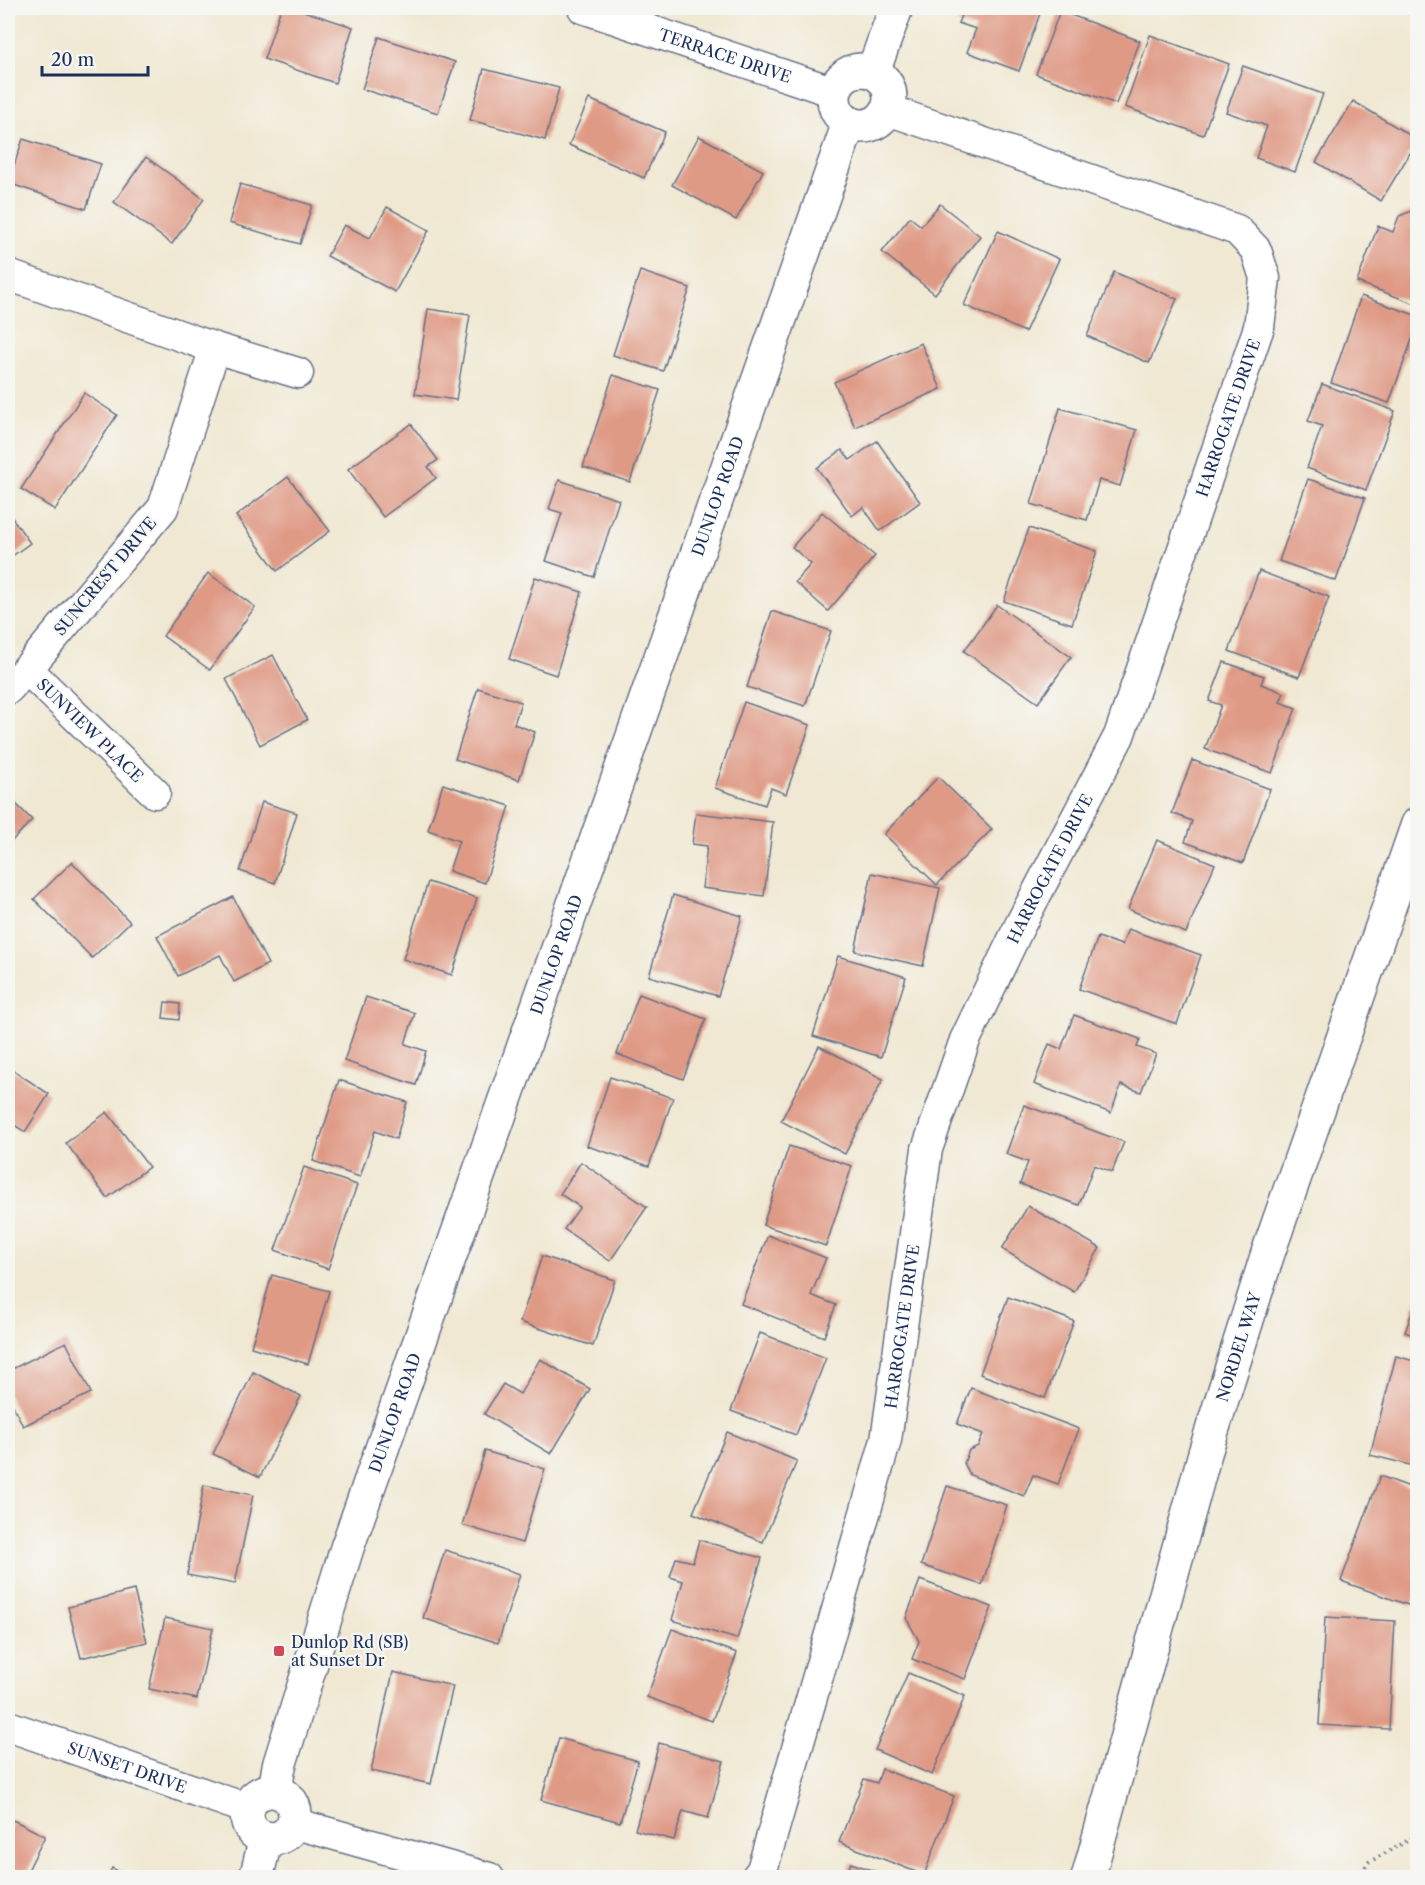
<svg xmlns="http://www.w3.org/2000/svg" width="1425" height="1885" font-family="'Libre Caslon Text',serif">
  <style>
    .building { fill: #df9a85 }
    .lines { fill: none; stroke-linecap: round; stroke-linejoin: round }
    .street-casing { stroke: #667087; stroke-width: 33 }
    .secondary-casing { stroke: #667087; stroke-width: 36 }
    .path { stroke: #667087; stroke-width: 4; stroke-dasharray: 1.5 4.5; stroke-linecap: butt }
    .street { stroke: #fff; stroke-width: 30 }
    .secondary { stroke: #fff; stroke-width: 33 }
    .poi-dot { fill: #d1495b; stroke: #f6f6f2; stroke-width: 2 }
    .labels { text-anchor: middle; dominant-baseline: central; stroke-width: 4.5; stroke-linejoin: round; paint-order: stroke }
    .street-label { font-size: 16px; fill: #1b2f5e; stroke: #f6f6f2 }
    .poi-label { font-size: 16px; fill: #1b2f5e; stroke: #f6f6f2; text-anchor: start }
  </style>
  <rect width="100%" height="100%" fill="#f6f6f2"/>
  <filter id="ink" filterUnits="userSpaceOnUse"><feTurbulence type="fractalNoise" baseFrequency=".0167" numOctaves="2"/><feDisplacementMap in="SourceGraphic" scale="12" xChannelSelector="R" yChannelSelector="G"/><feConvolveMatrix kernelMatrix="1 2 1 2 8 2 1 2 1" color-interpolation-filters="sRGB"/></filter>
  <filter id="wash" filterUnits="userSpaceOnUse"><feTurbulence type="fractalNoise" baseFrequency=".008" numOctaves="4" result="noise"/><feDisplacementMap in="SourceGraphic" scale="24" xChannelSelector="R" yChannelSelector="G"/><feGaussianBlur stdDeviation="1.35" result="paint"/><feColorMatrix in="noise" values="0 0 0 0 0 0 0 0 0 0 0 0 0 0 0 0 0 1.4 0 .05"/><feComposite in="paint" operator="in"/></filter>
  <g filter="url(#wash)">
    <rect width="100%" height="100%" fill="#f0e8d2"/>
    <g id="blocks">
      <!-- building -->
      <g class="building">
        <path d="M281,8h13l59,19 -18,56 -71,-24z"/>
        <path d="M964,8h78l-23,63 -52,-19 9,-23 -18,-6z"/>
        <path d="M1060,11l80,30 -24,63 -80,-30z"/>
        <path d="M1150,35l79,29 -26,71 -78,-28z"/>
        <path d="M379,37l76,25 -17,51 -76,-24z"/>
        <path d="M1243,66l80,28 -28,78 -39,-14 11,-32 -41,-14z"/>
        <path d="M484,69l75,19 -14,52 -75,-20z"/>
        <path d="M589,99l76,33 -21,46 -75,-33z"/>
        <path d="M1353,101l65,39 -37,61 -65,-39z"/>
        <path d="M699,136l64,35 -27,49 -64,-35z"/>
        <path d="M23,139l78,25 -15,45 -78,-26z"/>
        <path d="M146,157l58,42 -32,45 -58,-42z"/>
        <path d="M240,184l72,21 -12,39 -71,-21z"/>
        <path d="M940,204l40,32 -45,58 -53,-42 28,-35 11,9z"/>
        <path d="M387,207l42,23 -34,62 -68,-36 17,-31 26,13z"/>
        <path d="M1414,210l4,2v93l-61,-23 21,-56 15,6 6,-16z"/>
        <path d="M998,231l61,28 -34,73 -61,-27z"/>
        <path d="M640,271l50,17 -27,83 -50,-16z"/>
        <path d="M1114,272l63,27 -28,64 -62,-27z"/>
        <path d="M1361,296l57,20v7l-29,80 -58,-20z"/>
        <path d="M428,309l42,6 -14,85 -41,-6z"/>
        <path d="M921,343l20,46 -86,38 -21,-45z"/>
        <path d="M613,375l47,15 -30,92 -47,-15z"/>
        <path d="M1322,384l73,27 -29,79 -59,-22 15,-42 -14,-5z"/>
        <path d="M84,393l33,22 -62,95 -34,-21z"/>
        <path d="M1060,408l77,22 -17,56 -21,-6 -12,40 -56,-16z"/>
        <path d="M411,424l27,36 -10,7 8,11 -53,39 -35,-48z"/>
        <path d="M877,441l43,61 -40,29 -17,-24 -11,9 -35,-48 25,-18 8,10z"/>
        <path d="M288,477l42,54 -53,40 -41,-55z"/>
        <path d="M1308,479l57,19 -29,83 -57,-20z"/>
        <path d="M559,480l60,20 -25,77 -48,-16 16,-48 -13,-4z"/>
        <path d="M8,512l22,31 -22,16z"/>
        <path d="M822,512l53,44 -47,55 -33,-29 16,-18 -19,-17z"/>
        <path d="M1029,528l68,23 -25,73 -68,-23z"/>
        <path d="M1259,571l70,26 -30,80 -70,-26z"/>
        <path d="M208,573l47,34 -45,63 -47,-34z"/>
        <path d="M535,577l47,15 -26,83 -47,-16z"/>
        <path d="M997,605l74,52 -33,46 -74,-52z"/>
        <path d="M772,611l59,20 -26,75 -58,-19z"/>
        <path d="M273,655l34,65 -47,25 -34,-66z"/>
        <path d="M1224,662l40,14 -3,8 23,9 -4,9 16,6 -24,65 -67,-24 16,-44 -12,-4z"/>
        <path d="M478,688l43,14 -7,22 21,8 -16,48 -64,-21z"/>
        <path d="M744,702l66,23 -24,69 -15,-6 -6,17 -50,-17z"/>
        <path d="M1192,760l78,29 -27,74 -58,-21 7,-21 -20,-8z"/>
        <path d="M938,777l54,52 -55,56 -53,-51z"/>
        <path d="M443,784l67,22 -25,77 -36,-12 10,-30 -31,-11z"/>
        <path d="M8,796l24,24 -24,25z"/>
        <path d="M262,802l35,11 -22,70 -35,-12z"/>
        <path d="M696,813l77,9 -9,74 -62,-8 5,-42 -15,-2z"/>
        <path d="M1157,840l58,24 -29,69 -58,-24z"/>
        <path d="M72,862l58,60 -38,36 -58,-59z"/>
        <path d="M872,873l68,15 -17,78 -68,-15z"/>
        <path d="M428,882l49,16 -25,77 -49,-16z"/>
        <path d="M673,895l69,21 -24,80 -69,-20z"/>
        <path d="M233,897l35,67 -34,18 -14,-27 -42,21 -21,-40z"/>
        <path d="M1128,929l73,26 -24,69 -98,-35 19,-52 24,8z"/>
        <path d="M838,956l68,21 -25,80 -68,-21z"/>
        <path d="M639,994l67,25 -23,60 -66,-25z"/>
        <path d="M366,997l49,16 -10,31 21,7 -10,34 -72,-24z"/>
        <path d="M165,1002l15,2 -1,16 -16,-2z"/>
        <path d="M1074,1015l66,24 -3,8 19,7 -15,38 -20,-7 -10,28 -77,-29 15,-40 12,5z"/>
        <path d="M819,1046l64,33 -38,75 -64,-33z"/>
        <path d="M8,1067l41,27 -24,38 -17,-11z"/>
        <path d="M610,1077l63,21 -24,68 -62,-20z"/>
        <path d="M339,1080l68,22 -11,37 -21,-8 -15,46 -47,-16z"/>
        <path d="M1024,1105l100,37 -12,30 -18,-7 -15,40 -59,-21 8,-22 -22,-8z"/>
        <path d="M107,1112l42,55 -42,31 -41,-55z"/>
        <path d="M789,1146l63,20 -26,80 -63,-21z"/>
        <path d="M581,1162l66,45 -37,54 -46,-32 16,-22 -20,-13z"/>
        <path d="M304,1167l53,18 -29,84 -53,-19z"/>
        <path d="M1028,1206l72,42 -26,44 -72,-43z"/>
        <path d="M768,1235l58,23 -15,37 25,10 -12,32 -83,-33z"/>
        <path d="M542,1256l73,24 -22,66 -73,-24z"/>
        <path d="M272,1275l57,16 -21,73 -57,-17z"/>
        <path d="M1008,1297l66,24 -29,77 -65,-24z"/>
        <path d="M1417,1298h1v39l-13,-5z"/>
        <path d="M760,1333l66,25 -30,77 -65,-24z"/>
        <path d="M66,1342l25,51 -68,33 -15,-31v-24z"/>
        <path d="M1396,1356l22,6v105l-48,-12z"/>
        <path d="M540,1359l50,30 -39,65 -67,-40 19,-30 17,10z"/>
        <path d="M253,1372l48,24 -41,81 -47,-23z"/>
        <path d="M971,1388l108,41 -21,55 -25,-9 -9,21 -54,-21 -6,-12 5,-13 9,-4 5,-12 -26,-10z"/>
        <path d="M727,1432l70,29 -34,81 -70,-29z"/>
        <path d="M485,1451l60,18 -23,74 -60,-18z"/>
        <path d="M1380,1476l38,14v99l-7,17 -70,-25z"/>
        <path d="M204,1485l49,10 -18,89 -48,-9z"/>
        <path d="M947,1486l60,19 -25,80 -61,-20z"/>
        <path d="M699,1540l63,18 -25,81 -65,-19 11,-39 -13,-4 6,-19 17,4z"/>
        <path d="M445,1550l75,24 -22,69 -75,-25z"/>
        <path d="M920,1580l72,27 -27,72 -53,-20 7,-18 -13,-23z"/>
        <path d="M134,1590l13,52 -66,16 -13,-51z"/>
        <path d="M1325,1617l70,4 -6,108 -70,-4z"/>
        <path d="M165,1618l48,10 -16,71 -48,-10z"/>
        <path d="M672,1629l65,24 -25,68 -65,-24z"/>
        <path d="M393,1672l60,14 -22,98 -60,-13z"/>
        <path d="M908,1673l57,23 -33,79 -57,-25z"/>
        <path d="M559,1738l79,23 -18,61 -79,-22z"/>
        <path d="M659,1743l65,18 -16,57 -25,-7 -9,29 -39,-10z"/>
        <path d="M882,1769l72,27 -30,79 -85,-33 25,-63 13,4z"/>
        <path d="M13,1820l32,16 -21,42h-16v-47z"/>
        <path d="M851,1863l40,14v1h-46z"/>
        <path d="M112,1868l19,10h-24z"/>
      </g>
    </g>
  </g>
  <g filter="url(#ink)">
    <use href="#blocks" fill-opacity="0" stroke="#667087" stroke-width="1.5"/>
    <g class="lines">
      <defs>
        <g id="street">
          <path id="s1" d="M583,8l251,84"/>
          <path d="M8,275l207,73 -52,160 -136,161 -19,20"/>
          <path d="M215,348l83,25"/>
          <path id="s2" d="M27,669l128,124"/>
          <path id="s3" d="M8,1726l240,83"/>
          <path d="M293,1823l196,55"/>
          <path id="s4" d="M756,1878l6,-8 124,-430 41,-291 38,-109 55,-115 99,-189 140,-409 6,-49 -9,-28 -19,-20 -349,-120"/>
        </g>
        <g id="secondary">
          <circle cx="862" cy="98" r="28"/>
          <path d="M873,72l23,-64"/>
          <path id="s5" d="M275,1790l4,-24 68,-218 502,-1425"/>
          <circle cx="271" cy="1815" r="24"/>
          <path d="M256,1878l10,-40"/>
          <path id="s6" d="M1088,1878l117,-425 63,-200 150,-429"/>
        </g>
      </defs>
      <!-- street casing -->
      <use href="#street" class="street-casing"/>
      <!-- secondary casing -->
      <use href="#secondary" class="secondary-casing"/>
      <!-- path -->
      <path class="path" d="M1358,1877l11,-15 49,-27"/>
      <!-- street -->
      <use href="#street" class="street"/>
      <!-- secondary -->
      <use href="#secondary" class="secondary"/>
    </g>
  </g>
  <!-- markers -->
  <rect class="poi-dot" x="273" y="1645" width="12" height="12" rx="3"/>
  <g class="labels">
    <!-- street labels -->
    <g class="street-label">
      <text stroke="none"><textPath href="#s1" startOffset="150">TERRACE DRIVE</textPath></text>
      <text stroke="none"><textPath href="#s4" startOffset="1544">HARROGATE DRIVE</textPath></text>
      <text stroke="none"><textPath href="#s5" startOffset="1368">DUNLOP ROAD</textPath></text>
      <text transform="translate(105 576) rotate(-50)">SUNCREST DRIVE</text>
      <text stroke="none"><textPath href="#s2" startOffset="88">SUNVIEW PLACE</textPath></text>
      <text stroke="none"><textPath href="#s4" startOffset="1058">HARROGATE DRIVE</textPath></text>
      <text stroke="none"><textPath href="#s5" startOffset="882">DUNLOP ROAD</textPath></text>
      <text stroke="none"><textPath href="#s4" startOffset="572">HARROGATE DRIVE</textPath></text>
      <text stroke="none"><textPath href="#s6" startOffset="552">NORDEL WAY</textPath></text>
      <text stroke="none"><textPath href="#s5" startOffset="396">DUNLOP ROAD</textPath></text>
      <text stroke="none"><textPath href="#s3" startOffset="126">SUNSET DRIVE</textPath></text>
    </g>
    <!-- poi labels -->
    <g class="poi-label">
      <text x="291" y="1642">Dunlop Rd (SB)<tspan x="291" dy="18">at Sunset Dr</tspan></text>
    </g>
  </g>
  <!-- margin -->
  <rect width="1425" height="1885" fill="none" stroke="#f6f6f2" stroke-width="30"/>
  <!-- scale -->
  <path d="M42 66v9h106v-9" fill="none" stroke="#1b2f5e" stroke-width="3"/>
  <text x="51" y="66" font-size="18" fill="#1b2f5e" stroke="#f6f6f2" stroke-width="4.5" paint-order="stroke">20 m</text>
</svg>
